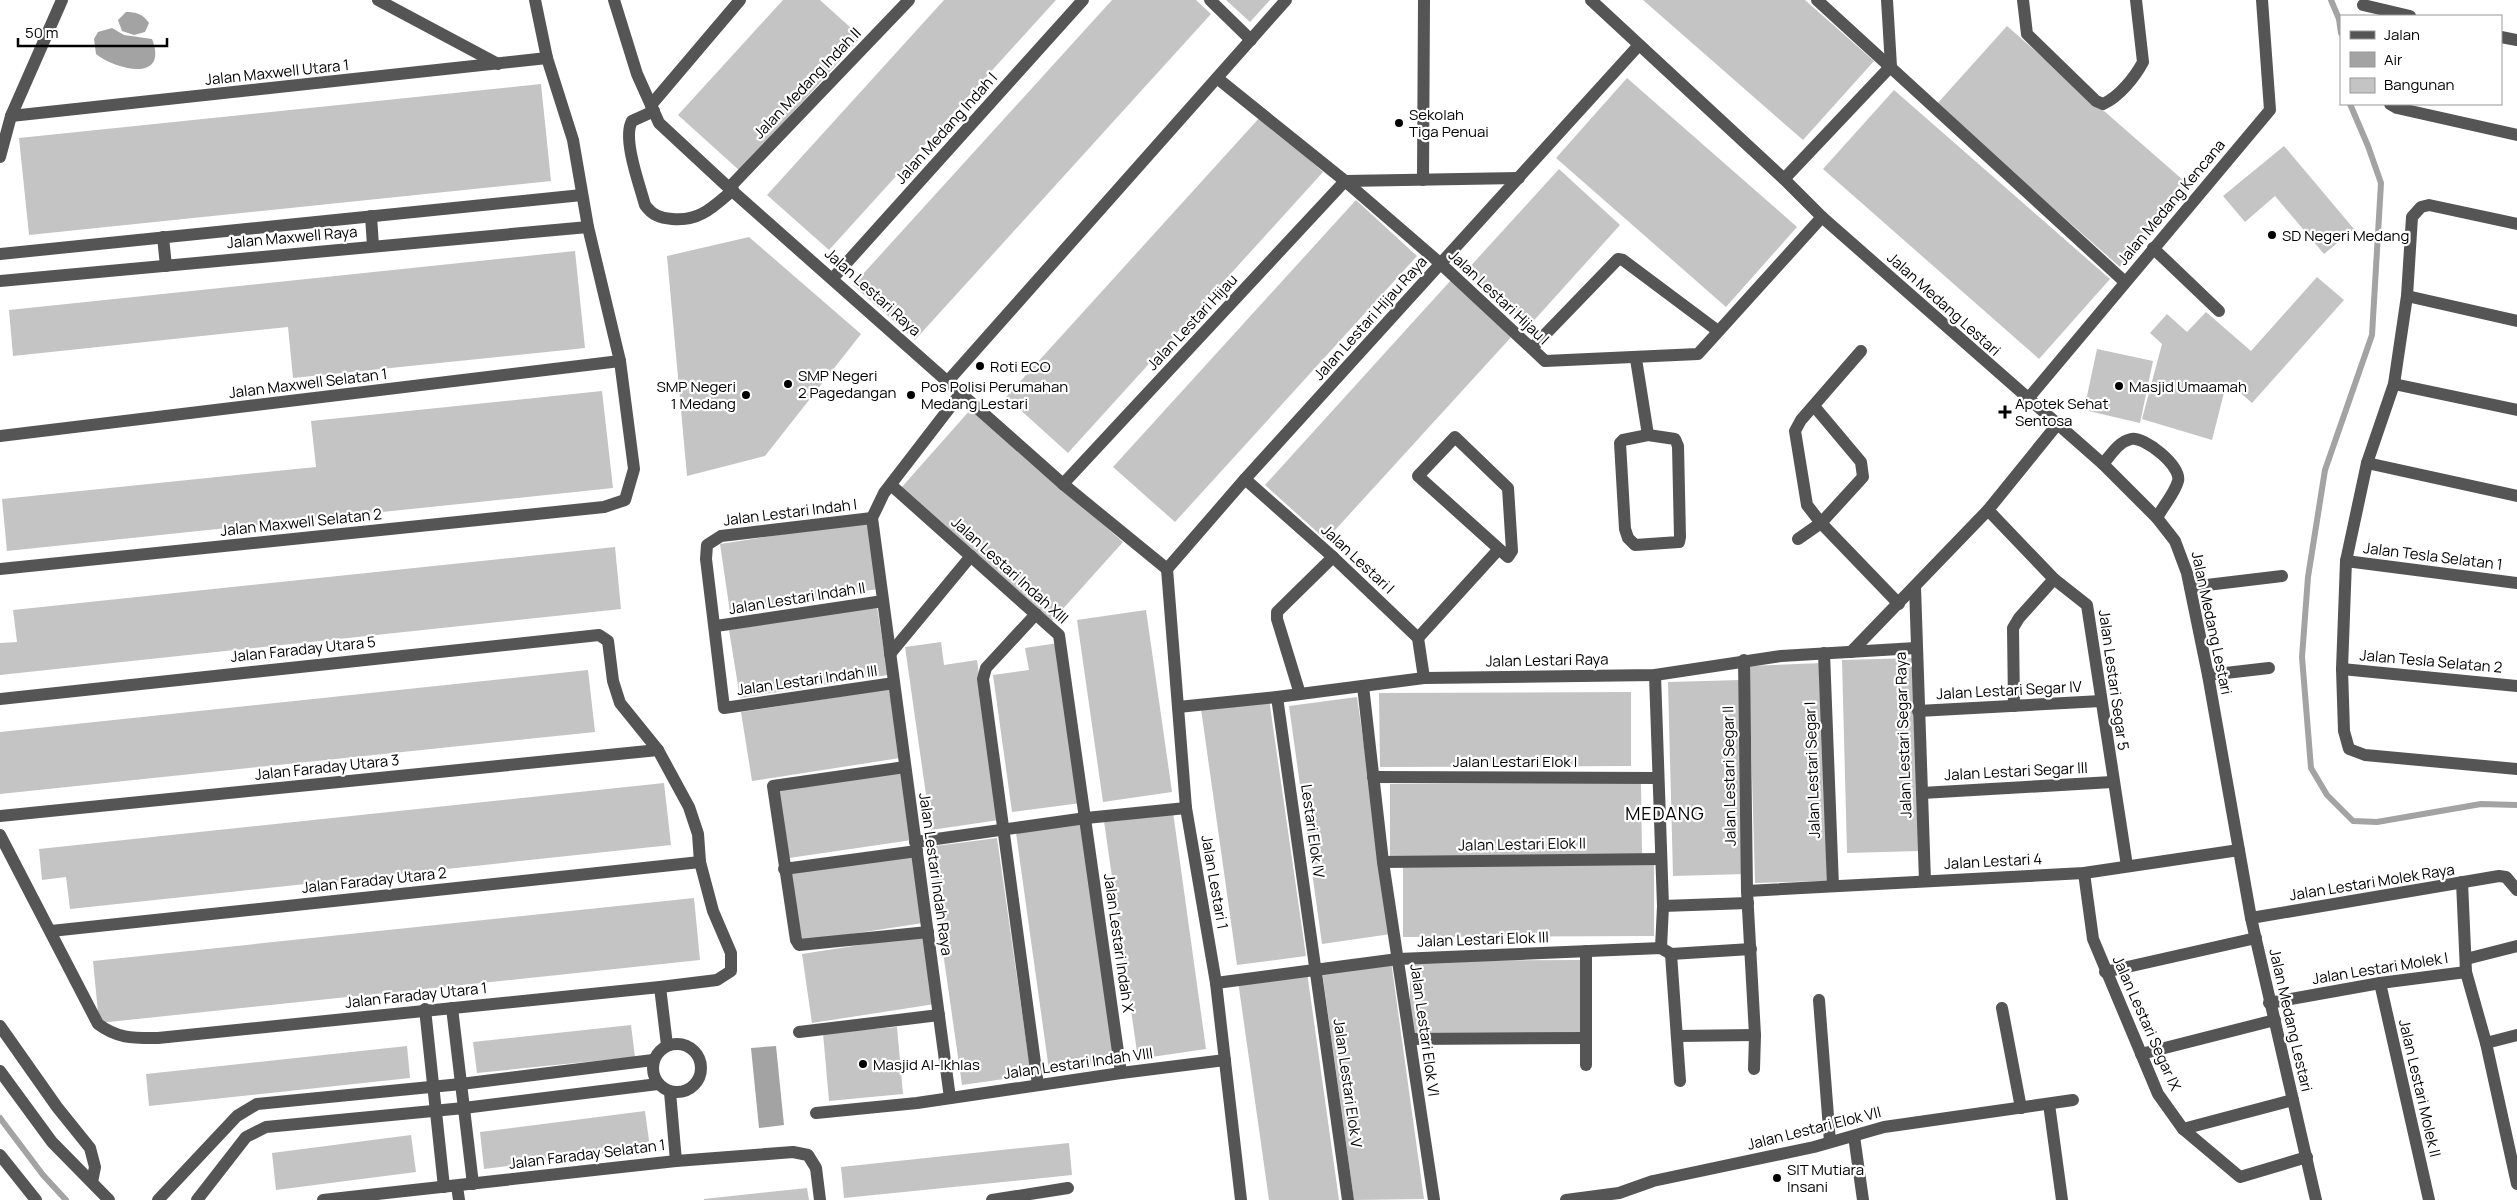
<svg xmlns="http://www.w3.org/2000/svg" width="2517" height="1200" font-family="Manrope,sans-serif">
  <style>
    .water { fill: #a3a3a3 }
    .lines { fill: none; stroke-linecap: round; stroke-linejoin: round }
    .stream { stroke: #a3a3a3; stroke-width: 6 }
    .building { fill: #c4c4c4 }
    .minor { stroke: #555; stroke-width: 12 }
    .poi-dot { fill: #000; stroke: #fff; stroke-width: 2 }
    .labels { text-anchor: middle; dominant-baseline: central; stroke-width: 4.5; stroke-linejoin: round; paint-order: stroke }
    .street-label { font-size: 15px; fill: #000; stroke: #fff }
    .poi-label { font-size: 15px; fill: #000; stroke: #fff; text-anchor: start }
    .quarter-label { font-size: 18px; letter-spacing: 1px; fill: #000; stroke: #fff }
  </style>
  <rect width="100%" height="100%" fill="#fff"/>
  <!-- water -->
  <g class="water">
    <path d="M126,12c10,0 17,2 23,11l-4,9 -11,3 -12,-4 -4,-11z"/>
    <path d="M112,28l12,7 28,4c17,44 -36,31 -56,15l-2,-15 4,-7z"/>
    <path d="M776,1046l8,79 -25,3 -8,-80z"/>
  </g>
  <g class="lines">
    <!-- stream -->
    <g class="stream">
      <path d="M2331,0l8,19 2,14"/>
      <path d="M2350,104l18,42 13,37 -9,152 -47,135 -17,107 -6,80 9,111 16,27 26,26 24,1 104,-18 36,1"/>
      <path d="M0,1118l43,57 23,25"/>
    </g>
  </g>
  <!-- building -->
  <g class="building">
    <path d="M783,0h37l41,37 -121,134 -62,-56z"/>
    <path d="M944,0h112l-227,250 -62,-55z"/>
    <path d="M1112,0h84l15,14 -296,326 -62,-55z"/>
    <path d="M1226,0h44l-20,22z"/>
    <path d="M1643,0h162l69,61 -71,79z"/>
    <path d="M2007,26l184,161 -71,80 -184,-162z"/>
    <path d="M1627,78l170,149 -71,80 -170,-149z"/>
    <path d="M541,84l10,97 -522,54 -10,-97z"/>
    <path d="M1894,90l216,189 -71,80 -216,-190z"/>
    <path d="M1261,116l62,56 -255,281 -62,-56z"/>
    <path d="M2284,146l70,83 -30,25 -49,-58 -30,26 -22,-26z"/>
    <path d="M1559,169l61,56 -91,101 -62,-56z"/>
    <path d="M1356,200l61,56 -242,266 -62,-55z"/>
    <path d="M749,237l112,97 -96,122 -78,20 -20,-220z"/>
    <path d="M575,251l10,97 -292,30 -5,-51 -275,29 -4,-46z"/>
    <path d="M2317,277l27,23 -92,103 -25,-22 -15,59 -70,-21 20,-75 -12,-11 17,-19 20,18 19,-20 45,39z"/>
    <path d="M1452,279l62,55 -188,206 -61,-55z"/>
    <path d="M2097,349l56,12 -13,62 -56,-13z"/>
    <path d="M602,391l11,97 -606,63 -5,-52 314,-32 -5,-46z"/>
    <path d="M971,409l152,133 -71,79 -151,-133z"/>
    <path d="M868,521l10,68 -148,23 -10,-68z"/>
    <path d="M615,547l6,62 -621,66v-32l17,-1 -4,-32z"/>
    <path d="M877,607l11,68 -148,23 -11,-68z"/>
    <path d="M1146,610l26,182 -69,10 -26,-182z"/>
    <path d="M941,642l3,23 33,-5 22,160 -68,10 -26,-183z"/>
    <path d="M1058,643l23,160 -69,9 -19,-137 36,-5 -4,-22z"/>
    <path d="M1915,658l5,193 -73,2 -5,-193z"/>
    <path d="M1822,663l5,218 -72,2 -6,-217z"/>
    <path d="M588,670l7,62 -595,62v-62z"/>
    <path d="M1741,680l5,194 -73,2 -5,-194z"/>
    <path d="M889,689l11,69 -148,23 -11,-69z"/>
    <path d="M1631,692v74l-251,1 -1,-74z"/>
    <path d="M1357,697l34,237 -69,10 -33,-238z"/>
    <path d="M1269,699l37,257 -69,9 -36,-256z"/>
    <path d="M901,771l11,69 -123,18 -11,-68z"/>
    <path d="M664,783l7,62 -601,64 -4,-32 -24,3 -3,-31z"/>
    <path d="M1641,783l1,73 -252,1v-73z"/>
    <path d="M1173,812l33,237 -68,10 -34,-238z"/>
    <path d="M1084,823l34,238 -69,9 -33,-237z"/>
    <path d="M997,838l34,237 -69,10 -34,-238z"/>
    <path d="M912,855l11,68 -124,19 -10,-68z"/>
    <path d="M1654,863v73l-251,1v-73z"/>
    <path d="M694,898l6,62 -601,63 -6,-62z"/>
    <path d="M924,935l11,69 -123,19 -10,-69z"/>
    <path d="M1580,960v73l-170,1v-73z"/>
    <path d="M1391,961l33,238 -70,1 -32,-229z"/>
    <path d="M1307,972l32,228h-70l-31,-219z"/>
    <path d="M631,1025l4,32 -158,16 -4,-31z"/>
    <path d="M897,1027l6,67 -74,7 -6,-68z"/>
    <path d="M407,1046l3,32 -261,28 -3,-32z"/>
    <path d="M645,1111l5,37 -166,21 -4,-37z"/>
    <path d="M411,1135l5,37 -140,18 -4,-37z"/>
    <path d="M1069,1143l3,32 -228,23 -3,-31z"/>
    <path d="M807,1188l2,12h-105v-1z"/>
  </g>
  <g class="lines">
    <!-- minor -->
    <g class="minor">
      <path d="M378,0l120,64"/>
      <path d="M614,0l23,74 22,49 70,65 334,296 104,85"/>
      <path d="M1210,0l41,40"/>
      <path d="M1591,0l193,179 38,38 281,247 54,54 18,23 12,32 21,102 43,243 65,282"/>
      <path d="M1817,0l308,282"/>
      <path d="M2023,0l4,34 69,67 7,3c16,-7 32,-27 40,-42l-7,-62"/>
      <path d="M2363,5l47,11"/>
      <path d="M2501,37l16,3"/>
      <path d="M1217,78l128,103 96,83 104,97 153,-7 124,-137"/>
      <path d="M2390,104l7,4 120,27"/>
      <path d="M651,105l89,-105"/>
      <path d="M654,111l-22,10c-10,18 8,65 13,84 7,10 15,13 27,14 27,3 41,-12 61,-29"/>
      <path d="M11,116l536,-58"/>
      <path d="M0,157l11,-41 51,-116"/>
      <path d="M1784,179l107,-113 -4,-66"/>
      <path d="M1423,180l1,-180"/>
      <path d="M729,188l180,-188"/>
      <path d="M371,216l2,30"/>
      <path d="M2517,224l-88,-19 -8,2 -9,10 -5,79 -13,88 -27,79 -21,98 -4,108 2,62 5,18 16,6 152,14"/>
      <path d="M163,237l3,29"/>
      <path d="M2153,248l66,63"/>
      <path d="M0,254l582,-59"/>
      <path d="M833,278l250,-278"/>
      <path d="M0,281l588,-54"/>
      <path d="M2407,296l110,25"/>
      <path d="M1532,348l86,-89 5,1 95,71"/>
      <path d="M1861,351l-60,69 -6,11 12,74 14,18 78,81"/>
      <path d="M1636,359l12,76"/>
      <path d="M948,381l338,-381"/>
      <path d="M2394,384l123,26"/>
      <path d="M2027,400l243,-290 -8,-110"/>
      <path d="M1648,435l27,4 3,7 2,91 -1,5 -44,3 -7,-7 -3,-9 -5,-86 3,-3z"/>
      <path d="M0,436l620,-75"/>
      <path d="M1455,437l53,51 4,63 -4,6 -90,-81z"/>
      <path d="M2367,463l150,33"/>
      <path d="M2103,464c8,-9 15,-22 28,-25 13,-3 51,27 47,42 -3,12 -15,25 -21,37"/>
      <path d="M1245,479l88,78 85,81 6,40"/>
      <path d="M1063,484l282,-303 174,-3"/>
      <path d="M891,485l168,150 62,438"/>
      <path d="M1988,510l66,69 33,26 40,261"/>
      <path d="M872,518l-151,18 -14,9 -1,14 18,149 170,-25"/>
      <path d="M1798,539l23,-16 42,-46 -2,-15 -47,-56"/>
      <path d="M2346,561l171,22"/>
      <path d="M0,569l604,-62 21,-7 9,-31 -14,-108 -32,-134 -15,-87 -26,-82 -12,-58"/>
      <path d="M1167,569l78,-90 394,-434"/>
      <path d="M1167,569l19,239 30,175 25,217"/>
      <path d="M1915,587l10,294"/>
      <path d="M2190,587l92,-11"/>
      <path d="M1036,614l-50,54 -3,11 55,406"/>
      <path d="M716,626l167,-25"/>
      <path d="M1418,638l80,-88"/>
      <path d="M1851,652l137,-142 68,-84"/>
      <path d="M1824,653l9,233"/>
      <path d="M890,654l81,-98"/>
      <path d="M1744,660l3,231 8,144 -1,34"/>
      <path d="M2342,669l175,17"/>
      <path d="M1655,675l8,231 -2,42"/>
      <path d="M2208,675l61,-7"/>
      <path d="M1363,686l20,176 51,338"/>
      <path d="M1300,694l-23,-75v-7l56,-55"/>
      <path d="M1277,697l71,503"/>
      <path d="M0,699l599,-64 9,6 5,40 7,22 38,47 31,57 9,27 2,28 13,49 18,42v18l-14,9 -57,7 -502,51c-24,0 -40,1 -60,-14l-98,-189"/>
      <path d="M2014,706l-1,-78 6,-10 35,-39"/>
      <path d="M1178,707l99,-10 147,-19 231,-3 126,-19 135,-8"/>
      <path d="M1918,711l183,-10"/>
      <path d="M905,767l-132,19 23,154 3,5 129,-13"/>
      <path d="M1373,777l284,1"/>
      <path d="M1922,793l190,-11"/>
      <path d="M0,816l658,-66"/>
      <path d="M915,842l171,-24 100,-10"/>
      <path d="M1383,862l278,-3"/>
      <path d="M784,869l133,-18"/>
      <path d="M2084,873l9,66 65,155 25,35 57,48 67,-20"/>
      <path d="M2462,882l4,90 20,71 31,141"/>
      <path d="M1747,891l337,-18 155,-23"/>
      <path d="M1663,906l85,-3"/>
      <path d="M2251,918l248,-42 7,1 11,13"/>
      <path d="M51,931l649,-69"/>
      <path d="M1671,954l9,127"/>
      <path d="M2466,959l51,-13"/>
      <path d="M2105,972l151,-34"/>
      <path d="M1216,983l182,-24 263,-11 10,6 80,-5"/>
      <path d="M2380,983l49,217"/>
      <path d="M660,987l7,58"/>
      <path d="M1819,1000l11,142"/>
      <path d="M2269,1003l111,-20 86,-11"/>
      <path d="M452,1008l21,176"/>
      <path d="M2002,1008l19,100"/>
      <path d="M425,1009l19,178"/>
      <path d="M0,1026l57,81 33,41 5,19 -3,15"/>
      <path d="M799,1032l140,-17"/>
      <path d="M1678,1036l77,-1"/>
      <path d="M1410,1039l176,-1"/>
      <path d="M2486,1043l31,-8"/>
      <circle cx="677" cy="1068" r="24"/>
      <path d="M2141,1054l134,-34"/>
      <path d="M1586,1065v-114"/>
      <path d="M0,1071l52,71 57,58"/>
      <path d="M670,1092l6,69"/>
      <path d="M950,1098l-78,-580 12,-25 77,-100"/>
      <path d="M2049,1104l13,96"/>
      <path d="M816,1113l101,-10 204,-30 104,-13"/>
      <path d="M2183,1129l110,-29"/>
      <path d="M1854,1136l9,64"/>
      <path d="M0,1155l36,45"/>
      <path d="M457,1186l2,14"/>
      <path d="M158,1200l79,-84 20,-12 204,-20 192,-24"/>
      <path d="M197,1200l49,-63 20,-10 198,-19 194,-24"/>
      <path d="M323,1200l353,-39 117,-9 15,3 8,13 4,32"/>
      <path d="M992,1200l76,-12"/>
      <path d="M1566,1200l53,-7 34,-12 161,-34 70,-20 189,-27"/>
    </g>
  </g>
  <!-- markers -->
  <g class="poi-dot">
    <circle cx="1399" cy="123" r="5"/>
    <circle cx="2272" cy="235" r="5"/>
    <circle cx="980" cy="366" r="5"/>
    <circle cx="788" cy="384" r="5"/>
    <circle cx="2119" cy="386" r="5"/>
    <circle cx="746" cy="395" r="5"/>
    <circle cx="911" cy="395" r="5"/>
    <path d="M2002.5 404.5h5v5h5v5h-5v5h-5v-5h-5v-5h5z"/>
    <circle cx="863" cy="1064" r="5"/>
    <circle cx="1777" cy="1178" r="5"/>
  </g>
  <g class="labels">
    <!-- street labels -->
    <g class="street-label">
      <text transform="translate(277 72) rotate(-6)">Jalan Maxwell Utara 1</text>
      <text transform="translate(807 83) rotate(-46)">Jalan Medang Indah II</text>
      <text transform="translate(946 128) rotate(-48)">Jalan Medang Indah I</text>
      <text transform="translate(2171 202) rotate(-50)">Jalan Medang Kencana</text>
      <text transform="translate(292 237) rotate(-5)">Jalan Maxwell Raya</text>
      <text transform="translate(873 292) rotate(42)">Jalan Lestari Raya</text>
      <text transform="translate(1499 297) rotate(43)">Jalan Lestari Hijau I</text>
      <text transform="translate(1944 304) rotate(42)">Jalan Medang Lestari</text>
      <text transform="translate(1370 318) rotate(-48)">Jalan Lestari Hijau Raya</text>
      <text transform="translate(1192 322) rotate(-47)">Jalan Lestari Hijau</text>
      <text transform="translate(308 383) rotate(-7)">Jalan Maxwell Selatan 1</text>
      <text transform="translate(790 512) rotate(-7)">Jalan Lestari Indah I</text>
      <text transform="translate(301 522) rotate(-6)">Jalan Maxwell Selatan 2</text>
      <text transform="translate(2433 556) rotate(7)">Jalan Tesla Selatan 1</text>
      <text transform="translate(1358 559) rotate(43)">Jalan Lestari I</text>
      <text transform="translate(1010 570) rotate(42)">Jalan Lestari Indah XIII</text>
      <text transform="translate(797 598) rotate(-9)">Jalan Lestari Indah II</text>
      <text transform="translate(2212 623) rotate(78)">Jalan Medang Lestari</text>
      <text transform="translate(303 649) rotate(-6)">Jalan Faraday Utara 5</text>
      <text transform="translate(1547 660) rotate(-1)">Jalan Lestari Raya</text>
      <text transform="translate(2431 661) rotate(5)">Jalan Tesla Selatan 2</text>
      <text transform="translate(807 680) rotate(-8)">Jalan Lestari Indah III</text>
      <text transform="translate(2114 680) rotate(82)">Jalan Lestari Segar 5</text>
      <text transform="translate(2009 690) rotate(-3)">Jalan Lestari Segar IV</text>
      <text transform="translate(1903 735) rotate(-92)">Jalan Lestari Segar Raya</text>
      <text x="1515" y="761">Jalan Lestari Elok I</text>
      <text transform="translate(327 767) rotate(-6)">Jalan Faraday Utara 3</text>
      <text transform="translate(1812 770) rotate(-92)">Jalan Lestari Segar I</text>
      <text transform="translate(2016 771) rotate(-3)">Jalan Lestari Segar III</text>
      <text transform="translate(1729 776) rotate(-91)">Jalan Lestari Segar II</text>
      <text transform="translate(1313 831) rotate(82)">Lestari Elok IV</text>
      <text transform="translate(1522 844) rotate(-1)">Jalan Lestari Elok II</text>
      <text transform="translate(1993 861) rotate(-3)">Jalan Lestari 4</text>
      <text transform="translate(936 874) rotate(82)">Jalan Lestari Indah Raya</text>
      <text transform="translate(374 880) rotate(-6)">Jalan Faraday Utara 2</text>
      <text transform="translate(1215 882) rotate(80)">Jalan Lestari 1</text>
      <text transform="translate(2372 882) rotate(-9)">Jalan Lestari Molek Raya</text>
      <text transform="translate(1483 939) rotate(-2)">Jalan Lestari Elok III</text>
      <text transform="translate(1119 943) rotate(82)">Jalan Lestari Indah X</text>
      <text transform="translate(2380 968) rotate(-9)">Jalan Lestari Molek I</text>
      <text transform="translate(416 995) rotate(-6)">Jalan Faraday Utara 1</text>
      <text transform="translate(2291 1020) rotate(77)">Jalan Medang Lestari</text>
      <text transform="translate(2147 1023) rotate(66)">Jalan Lestari Segar IX</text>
      <text transform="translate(1425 1030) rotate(82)">Jalan Lestari Elok VI</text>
      <text transform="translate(1078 1063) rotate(-8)">Jalan Lestari Indah VIII</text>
      <text transform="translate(1348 1083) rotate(82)">Jalan Lestari Elok V</text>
      <text transform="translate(2420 1088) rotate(77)">Jalan Lestari Molek II</text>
      <text transform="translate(1814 1128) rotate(-14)">Jalan Lestari Elok VII</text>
      <text transform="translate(587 1154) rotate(-7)">Jalan Faraday Selatan 1</text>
    </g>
    <!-- poi labels -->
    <g class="poi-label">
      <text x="1409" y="114">Sekolah<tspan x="1409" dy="17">Tiga Penuai</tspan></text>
      <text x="2282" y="235">SD Negeri Medang</text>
      <text x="990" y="366">Roti ECO</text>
      <text x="798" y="375">SMP Negeri<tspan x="798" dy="17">2 Pagedangan</tspan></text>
      <text x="736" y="386" text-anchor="end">SMP Negeri<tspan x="736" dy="17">1 Medang</tspan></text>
      <text x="921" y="386">Pos Polisi Perumahan<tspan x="921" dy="17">Medang Lestari</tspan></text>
      <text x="2129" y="386">Masjid Umaamah</text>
      <text x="2015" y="403">Apotek Sehat<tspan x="2015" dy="17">Sentosa</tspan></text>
      <text x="873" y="1064">Masjid Al-Ikhlas</text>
      <text x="1787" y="1169">SIT Mutiara<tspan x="1787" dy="17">Insani</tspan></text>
    </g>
    <!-- quarter labels -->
    <g class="quarter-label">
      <text x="1665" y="813">MEDANG</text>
    </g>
  </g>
  <!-- legend -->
  <rect x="2340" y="15" width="162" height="90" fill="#ffffff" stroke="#999999"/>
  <rect x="2350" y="31" width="25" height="8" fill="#555555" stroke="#999999"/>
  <text x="2384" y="40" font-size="15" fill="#000000">Jalan</text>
  <rect x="2350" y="52" width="25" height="15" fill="#a3a3a3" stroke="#999999"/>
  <text x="2384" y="65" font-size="15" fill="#000000">Air</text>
  <rect x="2350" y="78" width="25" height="15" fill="#c4c4c4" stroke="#999999"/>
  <text x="2384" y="90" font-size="15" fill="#000000">Bangunan</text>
  <!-- scale -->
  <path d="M18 38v8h149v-8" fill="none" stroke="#000000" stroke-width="2.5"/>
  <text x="25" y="38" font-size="15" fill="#000000" stroke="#ffffff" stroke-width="4" paint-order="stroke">50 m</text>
</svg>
